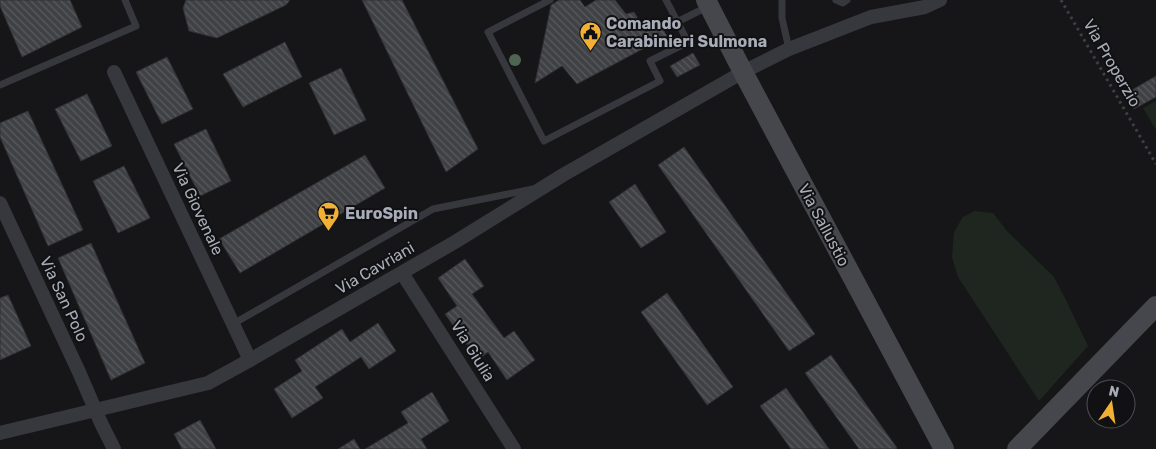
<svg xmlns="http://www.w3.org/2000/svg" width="1156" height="449" font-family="Rubik,sans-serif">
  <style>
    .grass { fill: #1e261f }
    .building { fill: url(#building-back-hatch); stroke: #303034 }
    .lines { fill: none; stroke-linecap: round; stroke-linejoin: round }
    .path { stroke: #3d3f44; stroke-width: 3; stroke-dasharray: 2.5 4; stroke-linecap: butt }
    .lane { stroke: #37383d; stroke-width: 7 }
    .street { stroke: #37383d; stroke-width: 14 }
    .secondary { stroke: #45474d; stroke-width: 20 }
    .tree { fill: #506452 }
    .labels { text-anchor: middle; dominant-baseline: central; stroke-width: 4; stroke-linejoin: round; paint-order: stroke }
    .poi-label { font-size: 16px; font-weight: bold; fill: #a8adb8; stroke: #111113; text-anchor: start }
    .street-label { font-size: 16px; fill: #a8adb8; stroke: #111113 }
  </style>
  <defs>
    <pattern id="building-back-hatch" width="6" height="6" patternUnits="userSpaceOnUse" patternTransform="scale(1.25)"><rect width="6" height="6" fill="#404145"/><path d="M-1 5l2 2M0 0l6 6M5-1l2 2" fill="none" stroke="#595a5e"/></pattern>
  </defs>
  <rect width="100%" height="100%" fill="#161618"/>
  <!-- grass -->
  <g class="grass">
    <path d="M1156,101v29l-13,-22z"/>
    <path d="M975,211l18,2 14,18 47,46 11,21 23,48 -49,55 -81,-124 -6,-20 2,-25 9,-15z"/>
  </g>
  <!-- building -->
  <g class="building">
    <path d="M0,0h70l12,27 -60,30 -22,-51z"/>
    <path d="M186,0h104l-4,5 -69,33 -28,-7 -6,-23z"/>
    <path d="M362,0h40l76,149 -32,23z"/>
    <path d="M559,0h21l5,7 11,-7h19l11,14 8,-2 12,20 13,-9 8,13 -90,48 -15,-18 -27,17 16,-78z"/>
    <path d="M285,42l17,35 -59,30 -20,-33z"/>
    <path d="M693,53l7,12 -23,12 -7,-11z"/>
    <path d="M167,57l26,52 -31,15 -26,-52z"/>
    <path d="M341,68l25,52 -32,15 -25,-52z"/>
    <path d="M1156,76v21l-22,12 -9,-15z"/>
    <path d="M87,94l25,52 -31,15 -26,-52z"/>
    <path d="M28,111l55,119 -35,16 -48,-109v-14z"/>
    <path d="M206,129l25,52 -31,15 -26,-52z"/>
    <path d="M684,147l131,187 -26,17 -131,-186z"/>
    <path d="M365,155l20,33 -145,85 -21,-34z"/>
    <path d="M124,166l26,52 -32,15 -25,-52z"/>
    <path d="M635,184l31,48 -25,16 -32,-46z"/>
    <path d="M91,243l54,120 -34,17 -53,-122z"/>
    <path d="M465,259l19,27 -12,8 32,44 10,-7 21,29 -28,20 -19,-28 -10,8 -33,-46 12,-8 -19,-28z"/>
    <path d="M667,293l66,94 -26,18 -66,-93z"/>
    <path d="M8,295l23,51 -31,14v-62z"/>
    <path d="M378,323l18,28 -27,18 -8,-12 -46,30 8,11 -31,20 -18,-29 28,-18 -7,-11 47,-31 8,13z"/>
    <path d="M831,355l66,93 -1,1h-37l-54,-76z"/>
    <path d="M786,388l43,61h-38l-31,-43z"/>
    <path d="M432,392l17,29 -28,18 6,10h-62l43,-26 -7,-11z"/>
    <path d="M200,420l16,29h-34l-8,-15z"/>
    <path d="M354,439l6,10h-22z"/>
  </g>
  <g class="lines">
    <!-- path -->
    <path class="path" d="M1061,0l95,164"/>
    <!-- lane -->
    <g class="lane">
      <path d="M550,0l-62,32 56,109 116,-60 -10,-20 38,-19 -22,-42"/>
      <path d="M782,0v18l7,31"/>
      <path d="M836,0l7,3 4,-3"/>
      <path d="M677,22l30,-15"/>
      <path d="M0,85l136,-59 -11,-26"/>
      <path d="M233,324l200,-115 100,-20"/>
    </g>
    <!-- street -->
    <g class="street">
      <path d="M114,72l136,288"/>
      <path d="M0,203l79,169 22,51 13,26"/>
      <path d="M402,273l112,176"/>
      <path d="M0,433l208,-50 42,-23 205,-118 108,-67 180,-103 46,-23 82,-32 54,-10 15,-7"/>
    </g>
    <!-- secondary -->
    <g class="secondary">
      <path d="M706,0l37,72 201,377"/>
      <path d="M1017,449l139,-143"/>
    </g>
  </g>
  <!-- trees -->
  <circle class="tree" cx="515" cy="60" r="6"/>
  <!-- icons -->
  <defs>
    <symbol id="civic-pin" viewBox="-11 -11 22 30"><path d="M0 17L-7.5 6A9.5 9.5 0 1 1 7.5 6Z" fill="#f2b134" stroke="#111113"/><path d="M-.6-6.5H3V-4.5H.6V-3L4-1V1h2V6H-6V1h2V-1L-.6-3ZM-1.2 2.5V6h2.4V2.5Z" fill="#111"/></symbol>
    <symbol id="supermarket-pin" viewBox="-11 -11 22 30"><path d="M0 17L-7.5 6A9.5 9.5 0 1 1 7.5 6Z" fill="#f2b134" stroke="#111113"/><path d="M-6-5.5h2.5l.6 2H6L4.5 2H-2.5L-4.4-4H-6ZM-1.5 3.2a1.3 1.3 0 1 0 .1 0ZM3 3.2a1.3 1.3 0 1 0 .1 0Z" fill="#111"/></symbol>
  </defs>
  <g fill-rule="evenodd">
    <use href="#civic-pin" x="578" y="20" width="25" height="34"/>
    <use href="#supermarket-pin" x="316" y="200" width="25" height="34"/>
  </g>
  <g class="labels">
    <!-- poi labels -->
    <g class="poi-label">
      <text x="606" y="23">Comando<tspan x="606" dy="18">Carabinieri Sulmona</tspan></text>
      <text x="345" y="213">EuroSpin</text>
    </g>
    <!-- street labels -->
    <g class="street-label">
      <text transform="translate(1112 63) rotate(60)">Via Properzio</text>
      <text transform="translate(198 209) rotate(65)">Via Giovenale</text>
      <text transform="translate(824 225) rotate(62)">Via Sallustio</text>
      <text transform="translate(375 268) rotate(-30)">Via Cavriani</text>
      <text transform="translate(64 299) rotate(65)">Via San Polo</text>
      <text transform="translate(473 351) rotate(58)">Via Giulia</text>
    </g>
  </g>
  <!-- north arrow -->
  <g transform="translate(1111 404) rotate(13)"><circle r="24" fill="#111113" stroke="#4d4f55"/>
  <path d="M0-4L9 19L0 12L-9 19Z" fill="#f2b134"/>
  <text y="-8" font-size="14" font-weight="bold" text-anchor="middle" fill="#a8adb8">N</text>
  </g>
</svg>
